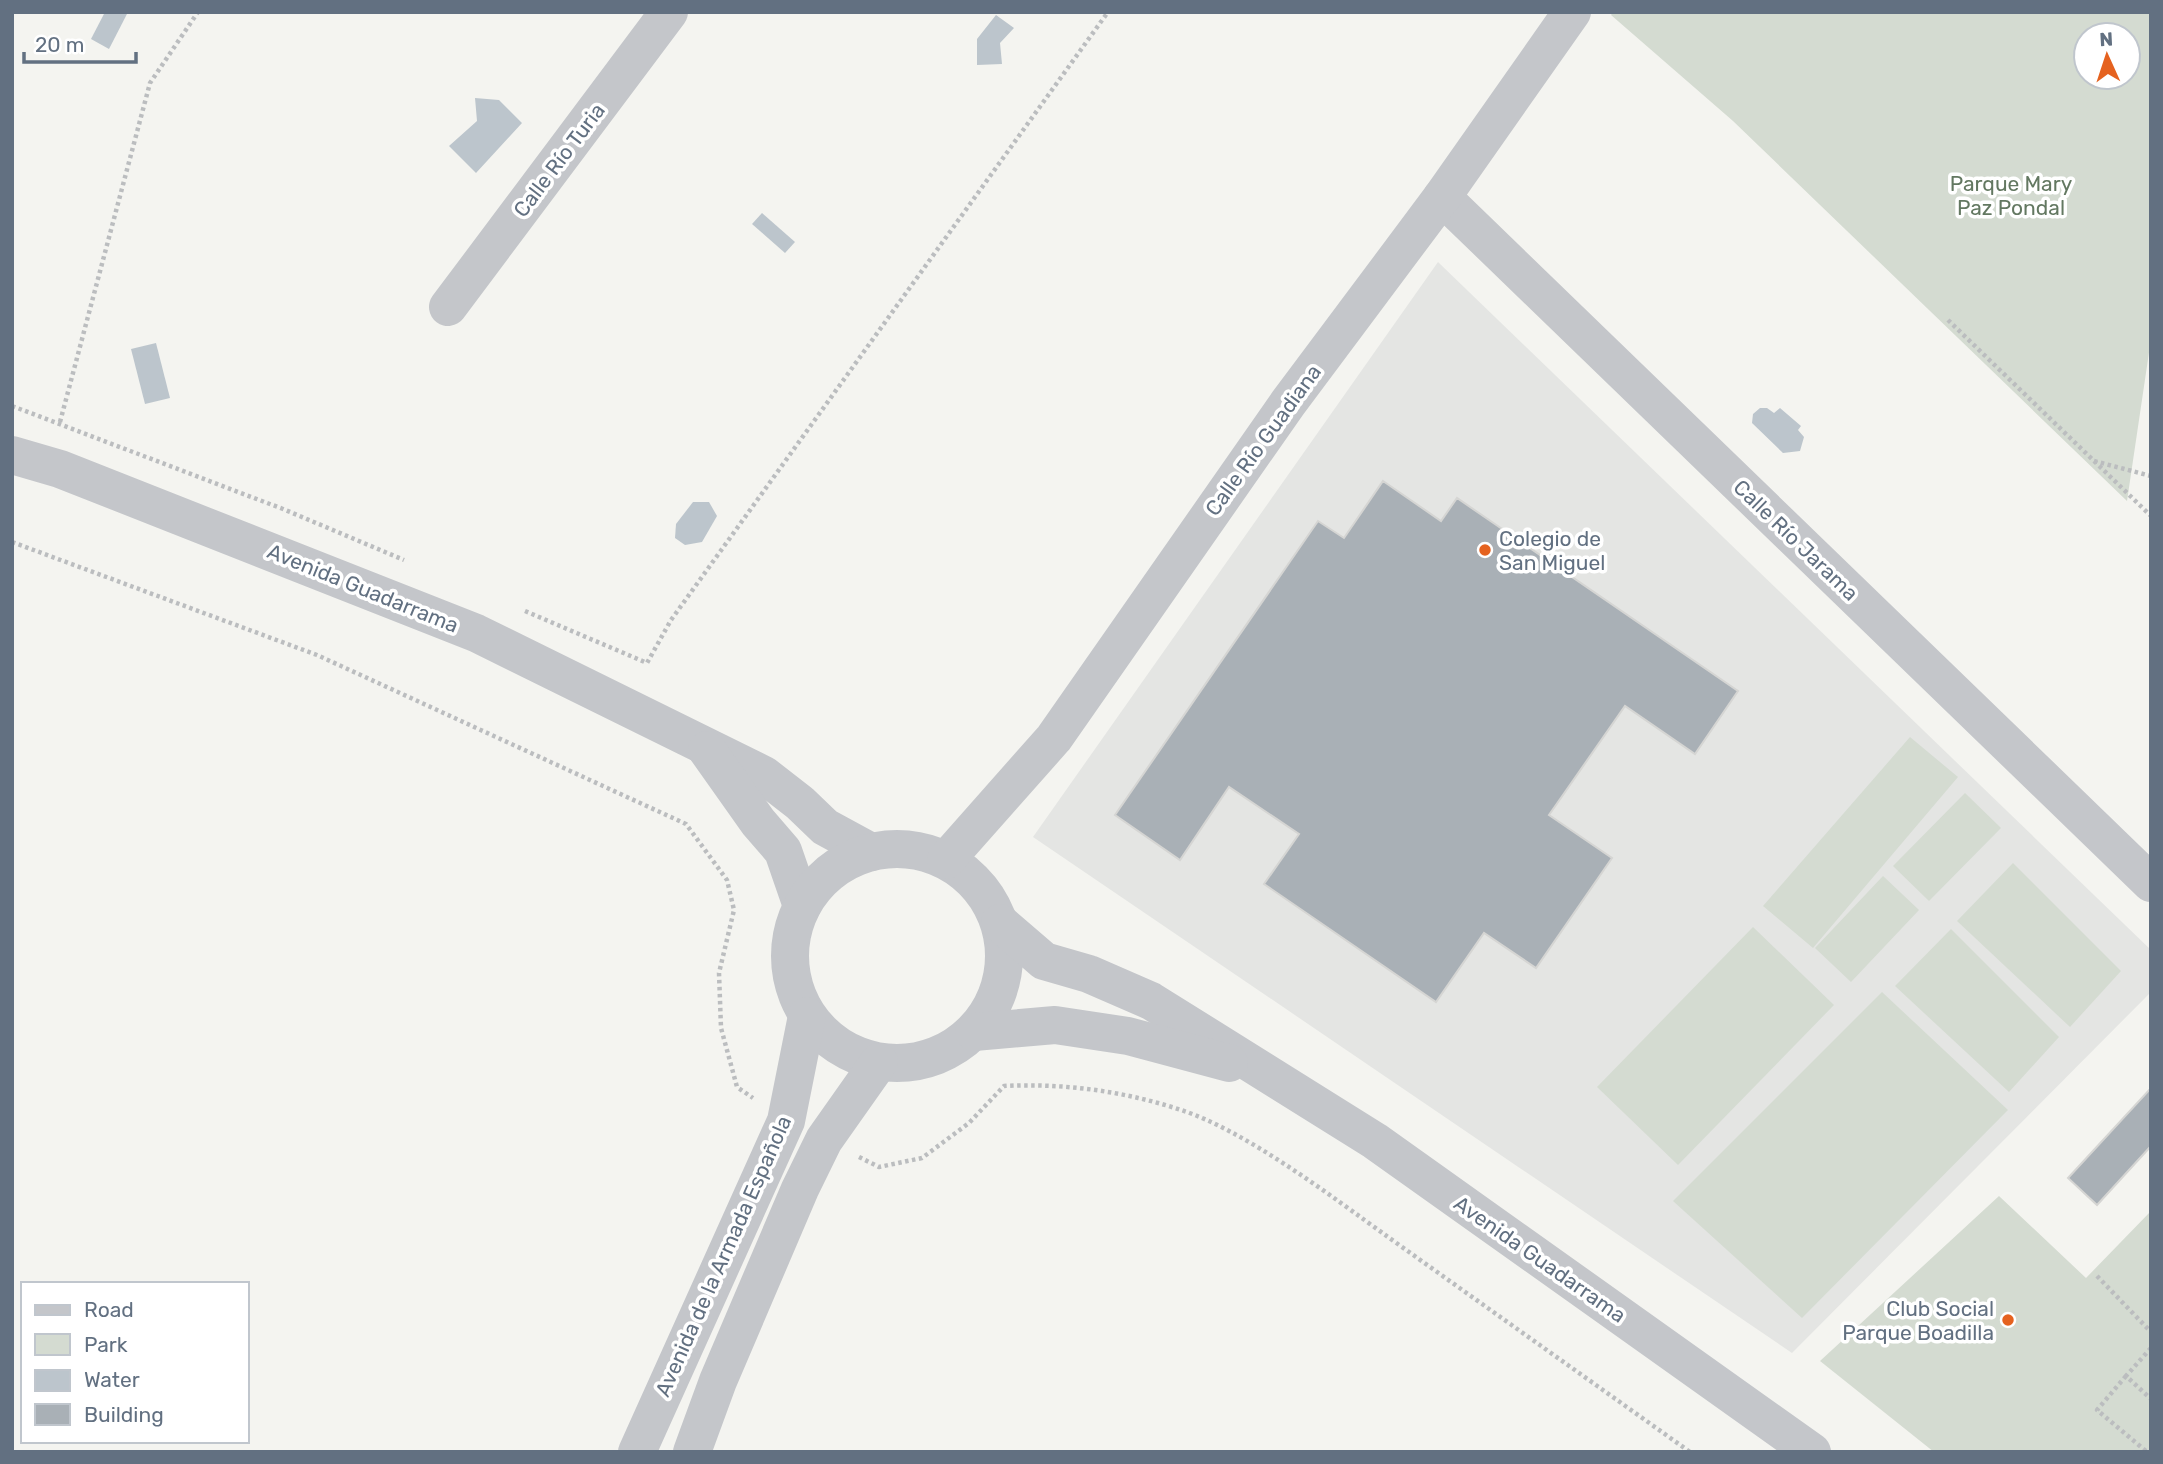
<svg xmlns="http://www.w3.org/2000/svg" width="2163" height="1464" font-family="Rubik,sans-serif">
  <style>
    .built { fill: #e4e5e3 }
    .green { fill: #d4dbd1; fill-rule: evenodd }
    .water { fill: #bcc5cc }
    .building { fill: #a9b0b6; stroke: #d5d5d3; stroke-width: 2 }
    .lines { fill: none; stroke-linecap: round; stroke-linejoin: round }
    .path { stroke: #bbbdbf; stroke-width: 4.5; stroke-dasharray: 3.5 3.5; stroke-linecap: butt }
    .minor { stroke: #c4c6ca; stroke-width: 38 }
    .poi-dot { fill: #e5621f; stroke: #fff; stroke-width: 2.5 }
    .labels { text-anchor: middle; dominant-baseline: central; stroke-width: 7; stroke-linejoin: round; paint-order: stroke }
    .street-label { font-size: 21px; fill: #627081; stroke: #fff }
    .park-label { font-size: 21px; fill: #637861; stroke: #fff }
    .poi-label { font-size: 21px; fill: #627081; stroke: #fff; text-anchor: start }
  </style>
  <rect width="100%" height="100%" fill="#f4f4f0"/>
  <!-- built -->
  <path class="built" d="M1438,262l713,688v42l-359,361 -759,-516z"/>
  <!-- green -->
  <g class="green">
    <path d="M1613,12h538v327l-24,162 -394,-380 -122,-106zM2128,35v42h-42v-42z"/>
    <path d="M1910,737l48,40 -145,171 -50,-42z"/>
    <path d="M1965,793l36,35 -72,73 -36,-35z"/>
    <path d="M2013,863l108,108 -51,56 -113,-106z"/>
    <path d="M1883,876l36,34 -68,72 -36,-34z"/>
    <path d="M1753,927l81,78 -156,160 -81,-78z"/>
    <path d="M1951,929l108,108 -50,55 -114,-106z"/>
    <path d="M1882,992l126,118 -206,208 -129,-117z"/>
    <path d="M1999,1196l87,82 65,-67v241h-217l-114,-91z"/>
  </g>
  <!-- water -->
  <g class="water">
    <path d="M105,12h23l-19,37 -18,-10z"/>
    <path d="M996,15l18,13 -14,15 2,21 -25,1v-26z"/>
    <path d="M475,98l24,2 23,23 -46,50 -27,-27 28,-25z"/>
    <path d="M762,213l33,29 -10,11 -33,-29z"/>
    <path d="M156,343l14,55 -25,6 -14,-55z"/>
    <path d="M1760,408h7l7,5 6,-5 21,18 -3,4 6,7 -4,14 -17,2 -31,-30 1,-9z"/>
    <path d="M693,502h16l8,14 -15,26 -17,3 -10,-7 1,-14z"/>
  </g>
  <!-- building -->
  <g class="building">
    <path d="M1383,481l58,40 16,-23 281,193 -43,63 -70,-48 -76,109 63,43 -76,110 -52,-35 -48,69 -172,-118 35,-50 -70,-47 -49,73 -65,-45 203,-294 26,17z"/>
    <path d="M2151,1088v58l-54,59 -29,-27z"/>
  </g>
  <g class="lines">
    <!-- path -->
    <g class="path">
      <path d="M1948,320l203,196"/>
      <path d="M12,406l271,103 121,51"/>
      <path d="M60,422l90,-339 48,-71"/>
      <path d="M2094,461l57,15"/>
      <path d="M12,542l305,113 369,169 41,56 7,30 -15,63 2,55 16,59 16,11"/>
      <path d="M525,611l122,52 24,-43 437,-608"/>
      <path d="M859,1157l20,10 43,-9 47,-35 35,-37c59,-3 120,5 177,24 65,21 150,86 207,127 101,72 201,143 302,215"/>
      <path d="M2097,1276l54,56"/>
      <path d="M2151,1348l-25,28 25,23"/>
      <path d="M2126,1376l-29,34 50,42"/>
    </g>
    <!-- minor -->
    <g class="minor">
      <path d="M1442,197l709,686"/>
      <path d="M448,307l221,-295"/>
      <path d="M12,455l48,14 416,164 288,142 36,28 25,24 46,25"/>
      <path d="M707,750l51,72 25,29 19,55"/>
      <circle cx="897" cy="956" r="107"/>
      <path d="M946,860l108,-122 234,-335 154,-206 130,-185"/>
      <path d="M1000,923l44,38 45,13 62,27 224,140 437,311"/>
      <path d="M974,1032l81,-7 73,11 101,27"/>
      <path d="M637,1452l149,-331 21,-105"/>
      <path d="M692,1452l26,-71 82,-192 24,-49 55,-78"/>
    </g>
  </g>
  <!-- markers -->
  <g class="poi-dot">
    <circle cx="1485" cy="550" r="7"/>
    <circle cx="2008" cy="1320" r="7"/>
  </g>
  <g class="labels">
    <!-- street labels -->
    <g class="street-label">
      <text transform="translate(559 160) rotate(-53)">Calle Río Turia</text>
      <text transform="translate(1263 440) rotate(-54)">Calle Río Guadiana</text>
      <text transform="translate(1796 540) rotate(44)">Calle Río Jarama</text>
      <text transform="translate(363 588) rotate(22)">Avenida Guadarrama</text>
      <text transform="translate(723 1256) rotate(-66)">Avenida de la Armada Española</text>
      <text transform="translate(1540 1259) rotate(35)">Avenida Guadarrama</text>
    </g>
    <!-- park labels -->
    <g class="park-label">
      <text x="2011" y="183">Parque Mary<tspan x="2011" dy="24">Paz Pondal</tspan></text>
    </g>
    <!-- poi labels -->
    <g class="poi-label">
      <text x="1499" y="538">Colegio de<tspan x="1499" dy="24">San Miguel</tspan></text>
      <text x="1994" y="1308" text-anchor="end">Club Social<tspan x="1994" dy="24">Parque Boadilla</tspan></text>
    </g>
  </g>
  <!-- border -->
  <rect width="2163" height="1464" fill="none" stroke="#627081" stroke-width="28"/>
  <!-- legend -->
  <rect x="21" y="1282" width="228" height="161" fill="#ffffff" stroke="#c0c6cd" stroke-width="2"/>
  <rect x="35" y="1305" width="35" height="10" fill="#c4c6ca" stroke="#c0c6cd" stroke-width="2"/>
  <text x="84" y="1317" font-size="21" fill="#627081">Road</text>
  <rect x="35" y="1334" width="35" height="21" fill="#d4dbd1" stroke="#c0c6cd" stroke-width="2"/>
  <text x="84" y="1352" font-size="21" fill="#627081">Park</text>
  <rect x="35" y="1370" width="35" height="21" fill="#bcc5cc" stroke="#c0c6cd" stroke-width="2"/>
  <text x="84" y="1387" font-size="21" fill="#627081">Water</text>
  <rect x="35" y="1404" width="35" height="21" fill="#a9b0b6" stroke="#c0c6cd" stroke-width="2"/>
  <text x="84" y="1422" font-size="21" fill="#627081">Building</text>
  <!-- north arrow -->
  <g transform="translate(2107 56) rotate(357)"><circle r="33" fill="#ffffff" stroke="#c0c6cd" stroke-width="2"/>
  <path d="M0-5L12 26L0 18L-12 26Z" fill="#e5621f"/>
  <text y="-10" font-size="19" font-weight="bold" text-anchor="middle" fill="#627081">N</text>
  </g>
  <!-- scale -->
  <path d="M24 52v10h112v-10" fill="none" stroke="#627081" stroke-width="3.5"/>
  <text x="35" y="52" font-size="21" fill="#627081" stroke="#ffffff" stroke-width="5" paint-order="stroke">20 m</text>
</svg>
